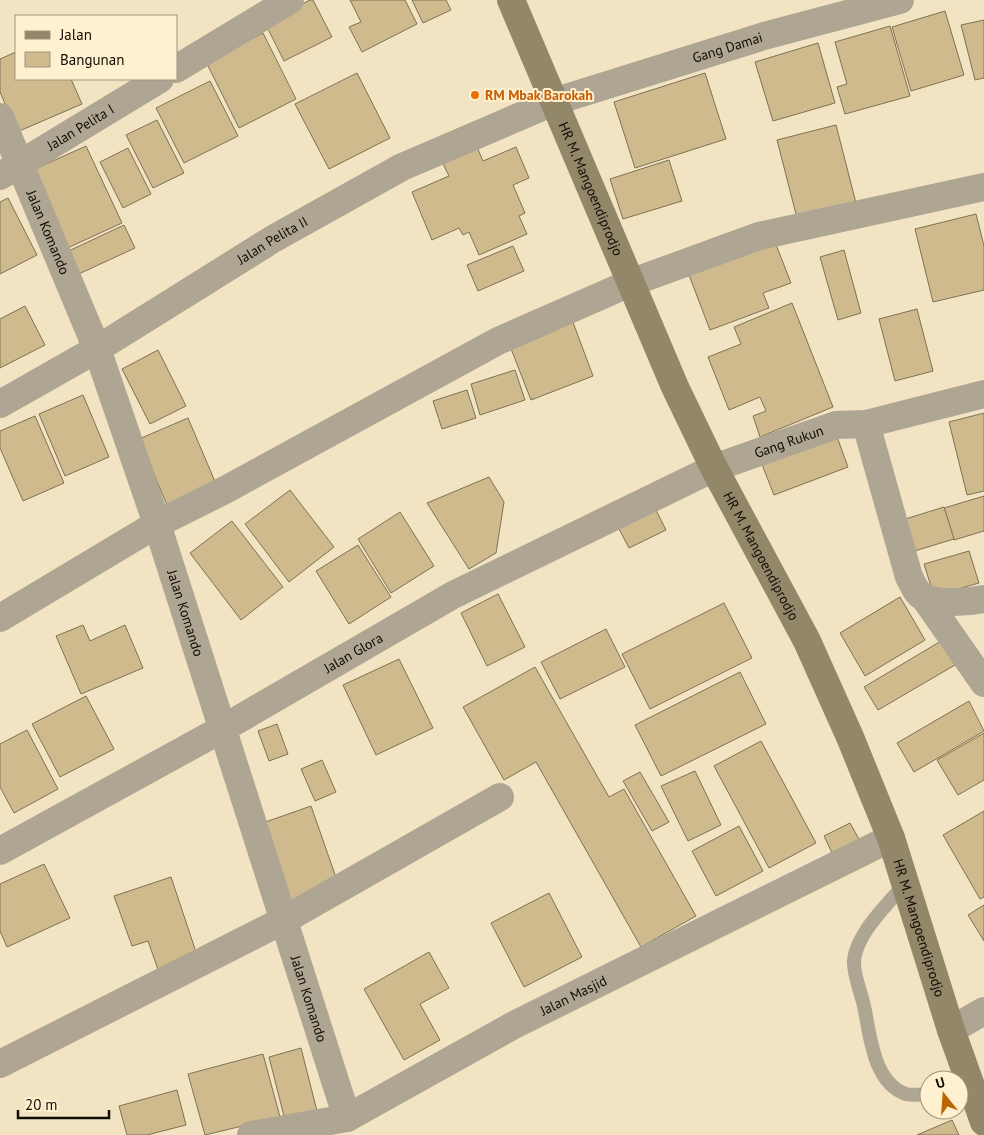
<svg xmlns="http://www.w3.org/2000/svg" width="984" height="1135" font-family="'PT Sans',sans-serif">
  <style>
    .building { fill: #ceba8d; stroke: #7e7254 }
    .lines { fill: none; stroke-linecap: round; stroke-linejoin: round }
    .service { stroke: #aea693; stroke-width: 14 }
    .minor { stroke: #aea693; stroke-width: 28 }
    .secondary { stroke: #93876a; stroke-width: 28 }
    .food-dot { fill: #e8710a; stroke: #fff1d0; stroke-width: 2 }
    .labels { text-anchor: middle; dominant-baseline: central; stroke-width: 4; stroke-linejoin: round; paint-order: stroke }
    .street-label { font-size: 14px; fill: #100b03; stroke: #fff1d0 }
    .food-label { font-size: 14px; font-weight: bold; fill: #c56008; stroke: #fff1d0; text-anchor: start }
  </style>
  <rect width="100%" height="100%" fill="#f2e4c3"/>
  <!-- building -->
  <g class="building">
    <path d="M310,0h3l19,37 -48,24 -19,-38z"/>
    <path d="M350,0h55l12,24 -55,28 -13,-25 12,-5z"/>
    <path d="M412,0h34l5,10 -28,13z"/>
    <path d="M945,11l19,64 -53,16 -19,-64z"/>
    <path d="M984,20v58l-9,2 -14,-55z"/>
    <path d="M890,26l20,70 -65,18 -8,-27 10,-3 -12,-42z"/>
    <path d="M263,33l33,66 -57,29 -33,-66z"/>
    <path d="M818,43l17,60 -62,18 -18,-59z"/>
    <path d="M16,52v27h55l11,25 -65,28 -17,-40v-33z"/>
    <path d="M357,73l33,65 -61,31 -34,-65z"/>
    <path d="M705,73l21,66 -91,29 -21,-66z"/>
    <path d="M210,81l28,55 -54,27 -28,-55z"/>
    <path d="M157,120l27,53 -31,15 -27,-53z"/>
    <path d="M836,125l20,78 -59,15 -20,-78z"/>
    <path d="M474,140l9,21 33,-14 13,31 -16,7 12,28 -6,3 8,18 -48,21 -10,-23 -6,3 -4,-7 -27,12 -20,-48 37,-16 -10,-20z"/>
    <path d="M86,146l36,77 -61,28 -37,-77z"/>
    <path d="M128,148l23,46 -28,14 -23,-46z"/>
    <path d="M669,160l13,41 -59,18 -13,-40z"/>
    <path d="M8,198l29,57 -37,19v-72z"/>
    <path d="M976,214l8,32v44l-51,12 -18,-73z"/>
    <path d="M124,225l11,23 -65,30 -10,-23z"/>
    <path d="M775,242l16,41 -28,10 6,15 -59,22 -21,-55z"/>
    <path d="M513,246l11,25 -46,20 -11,-26z"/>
    <path d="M844,250l17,63 -23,7 -18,-63z"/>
    <path d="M792,303l41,104 -73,30 -7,-21 13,-5 -6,-14 -31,13 -21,-53 33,-13 -7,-17z"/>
    <path d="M25,306l20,39 -45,23v-49z"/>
    <path d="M917,309l16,62 -38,10 -16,-62z"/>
    <path d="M571,317l22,59 -62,24 -23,-59z"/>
    <path d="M158,350l28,56 -36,18 -28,-55z"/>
    <path d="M515,370l10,30 -45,15 -9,-31z"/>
    <path d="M467,390l9,28 -34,11 -9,-28z"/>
    <path d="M83,395l26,62 -44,19 -26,-62z"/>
    <path d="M984,413v78l-17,4 -18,-73z"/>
    <path d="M35,416l29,67 -41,18 -23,-53v-17z"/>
    <path d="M188,418l28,66 -49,21 -28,-66z"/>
    <path d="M836,434l12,33 -74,28 -13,-33z"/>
    <path d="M489,477l15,25 -8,51 -27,16 -42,-66z"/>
    <path d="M290,490l44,57 -45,35 -44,-58z"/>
    <path d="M984,496v35l-30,9 -10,-32z"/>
    <path d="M944,507l10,32 -46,14 -9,-32z"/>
    <path d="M655,508l11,22 -37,18 -11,-21z"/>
    <path d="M400,512l34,54 -43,27 -33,-54z"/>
    <path d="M232,521l51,66 -42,33 -51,-67z"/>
    <path d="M358,545l33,52 -42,27 -33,-53z"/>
    <path d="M969,551l10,32 -45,13 -10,-32z"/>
    <path d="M498,594l27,53 -38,19 -26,-53z"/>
    <path d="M900,597l25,43 -60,36 -25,-43z"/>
    <path d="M724,603l28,55 -102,51 -28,-55z"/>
    <path d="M83,625l7,16 35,-16 18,43 -62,26 -25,-58z"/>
    <path d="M606,629l19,38 -65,32 -19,-37z"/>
    <path d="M941,641l14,24 -77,45 -14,-23z"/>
    <path d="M399,659l34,69 -57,27 -33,-70z"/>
    <path d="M535,667l74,130 15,-8 72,127 -55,31 -105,-185 -32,18 -41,-73z"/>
    <path d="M740,672l26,52 -105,52 -26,-51z"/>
    <path d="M86,696l28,53 -54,28 -28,-53z"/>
    <path d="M969,701l15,30 -70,41 -17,-29z"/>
    <path d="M277,724l11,30 -19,7 -11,-30z"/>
    <path d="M27,730l31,59 -44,24 -14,-26v-43z"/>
    <path d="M984,733v47l-26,15 -21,-35z"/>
    <path d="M761,741l55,102 -47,25 -55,-102z"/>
    <path d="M322,760l14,32 -21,9 -14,-32z"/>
    <path d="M695,771l26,54 -33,16 -27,-55z"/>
    <path d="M640,772l29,50 -17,9 -29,-50z"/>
    <path d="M311,806l28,80 -57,19 -28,-79z"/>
    <path d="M984,811v86l-4,2 -37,-64z"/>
    <path d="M850,823l10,18 -27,14 -9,-19z"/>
    <path d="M739,826l24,45 -47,25 -24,-45z"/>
    <path d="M44,864l26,54 -63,29 -7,-16v-47z"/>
    <path d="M171,877l28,84 -39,14 -12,-34 -16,5 -18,-50z"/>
    <path d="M549,893l33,64 -58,30 -33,-64z"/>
    <path d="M984,905v36l-16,-26z"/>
    <path d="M429,952l20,36 -29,16 20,36 -36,20 -40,-71z"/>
    <path d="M301,1048l17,67 -32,9 -17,-67z"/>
    <path d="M263,1054l17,63 -75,18 -17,-61z"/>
    <path d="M177,1090l9,35 -39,10h-20l-8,-29z"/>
    <path d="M952,1120l7,15h-42z"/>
  </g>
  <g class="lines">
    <!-- service -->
    <path class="service" d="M906,883c-17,19 -50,51 -52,78 -1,13 7,31 10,45 6,28 9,77 42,88 7,2 16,0 23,0"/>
    <!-- minor -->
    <g class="minor">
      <path d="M176,69l114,-69"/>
      <path id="s1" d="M0,117l97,232 60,175 190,594"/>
      <path id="s2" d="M0,176l160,-97"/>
      <path id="s3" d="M0,404l97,-55 176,-110 129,-72 154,-66 208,-65 136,-36"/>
      <path d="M866,424l43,153c4,7 7,16 14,20 15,8 46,5 61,2"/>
      <path d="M924,597l60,86"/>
      <path d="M0,618l157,-94 68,-34 273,-149 132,-58 129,-47 225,-49"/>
      <path id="s4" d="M0,851l222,-122 231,-134 261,-127 122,-43 30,-1 118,-30"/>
      <path d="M951,1030l33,-19"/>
      <path d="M0,1064l284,-144 216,-123"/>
      <path id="s5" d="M251,1135l96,-17 167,-93 377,-187"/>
    </g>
    <!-- secondary -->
    <path class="secondary" id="s6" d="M511,0l164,387 39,81 93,173 43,96 41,101 60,192 33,92"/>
  </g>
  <!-- markers -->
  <circle class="food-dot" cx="475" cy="95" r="5"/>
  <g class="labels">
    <!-- street labels -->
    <g class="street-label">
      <text stroke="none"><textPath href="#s3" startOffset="814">Gang Damai</textPath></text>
      <text stroke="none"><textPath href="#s2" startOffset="94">Jalan Pelita I</textPath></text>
      <text stroke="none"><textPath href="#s6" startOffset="205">HR M. Mangoendiprodjo</textPath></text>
      <text stroke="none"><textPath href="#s1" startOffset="125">Jalan Komando</textPath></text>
      <text stroke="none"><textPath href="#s3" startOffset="318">Jalan Pelita II</textPath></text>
      <text stroke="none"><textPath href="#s4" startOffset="890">Gang Rukun</textPath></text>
      <text stroke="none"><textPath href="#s6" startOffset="610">HR M. Mangoendiprodjo</textPath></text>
      <text stroke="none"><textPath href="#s1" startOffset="530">Jalan Komando</textPath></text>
      <text stroke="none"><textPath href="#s4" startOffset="405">Jalan Glora</textPath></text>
      <text stroke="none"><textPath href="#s6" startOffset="1015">HR M. Mangoendiprodjo</textPath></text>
      <text stroke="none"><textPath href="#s5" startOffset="355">Jalan Masjid</textPath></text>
      <text stroke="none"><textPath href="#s1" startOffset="935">Jalan Komando</textPath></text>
    </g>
    <!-- food labels -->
    <g class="food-label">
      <text x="485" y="95">RM Mbak Barokah</text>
    </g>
  </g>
  <!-- legend -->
  <rect x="15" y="15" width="162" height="65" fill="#fff1d0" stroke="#9f957e"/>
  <rect x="25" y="31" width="25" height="8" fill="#93876a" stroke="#9f957e"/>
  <text x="60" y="40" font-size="15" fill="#100b03">Jalan</text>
  <rect x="25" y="52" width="25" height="15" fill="#ceba8d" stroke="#9f957e"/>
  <text x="60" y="65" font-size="15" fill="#100b03">Bangunan</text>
  <!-- north arrow -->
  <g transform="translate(944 1095) rotate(343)"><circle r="24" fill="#fff1d0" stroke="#9f957e"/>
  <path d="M0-4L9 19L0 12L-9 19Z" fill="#bd6502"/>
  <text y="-8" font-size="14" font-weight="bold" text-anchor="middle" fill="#100b03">U</text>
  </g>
  <!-- scale -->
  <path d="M18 1110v8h91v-8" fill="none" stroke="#100b03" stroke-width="2.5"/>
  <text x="25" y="1110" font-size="15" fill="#100b03" stroke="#fff1d0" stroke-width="4" paint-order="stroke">20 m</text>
</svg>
